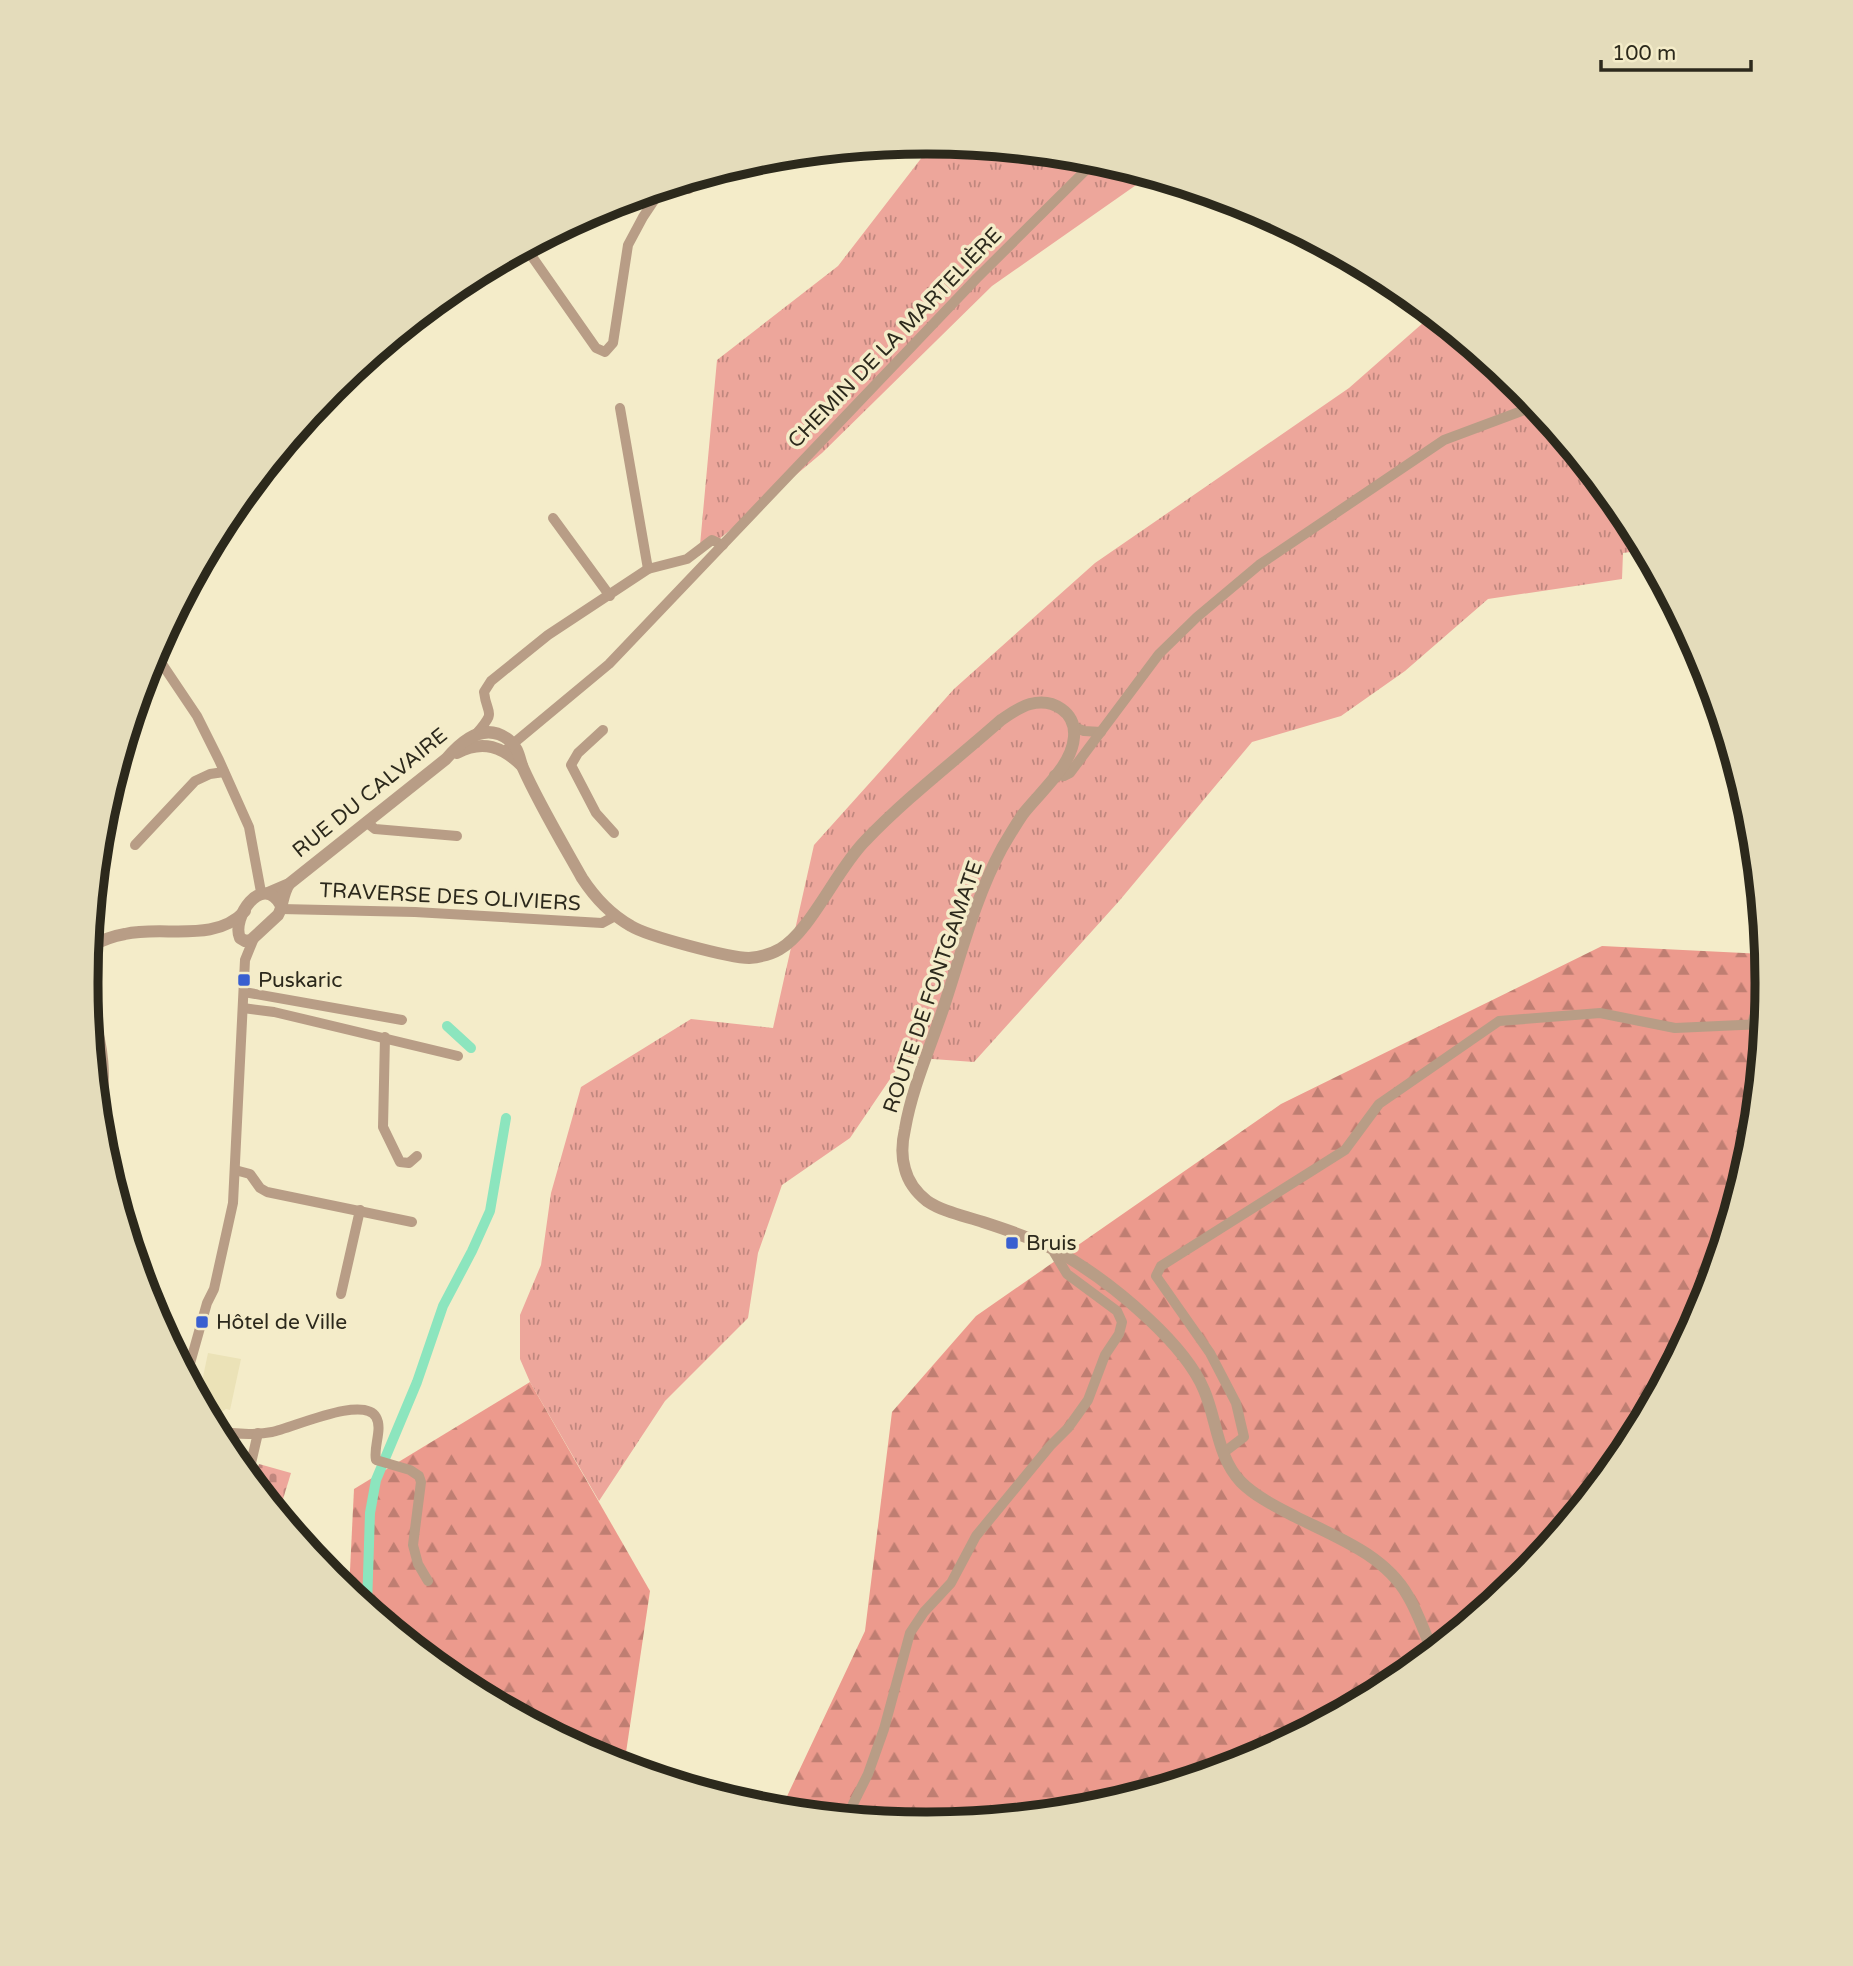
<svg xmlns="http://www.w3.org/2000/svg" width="1853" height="1966" font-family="'Varela Round',sans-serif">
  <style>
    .built { fill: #ebe2b7 }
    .grass { fill: url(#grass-tufts) }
    .forest { fill: url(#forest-firs) }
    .cemetery { fill: url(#cemetery-stones) }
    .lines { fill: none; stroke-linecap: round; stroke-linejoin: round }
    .canal { stroke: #8ce5be; stroke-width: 10 }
    .minor { stroke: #b89d86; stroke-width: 10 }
    .tertiary { stroke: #b89d86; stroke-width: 12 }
    .poi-dot { fill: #395fd0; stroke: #f4ecc9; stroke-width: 2.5 }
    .labels { text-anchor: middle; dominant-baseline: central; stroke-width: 7; stroke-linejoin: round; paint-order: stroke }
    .street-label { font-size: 21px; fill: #2c291c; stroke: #f4ecc9 }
    .poi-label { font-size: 21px; fill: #2c291c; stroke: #f4ecc9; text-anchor: start }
    .rim { fill: none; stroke: #2c291c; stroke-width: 9 }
  </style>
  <defs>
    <pattern id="grass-tufts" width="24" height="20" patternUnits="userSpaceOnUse" patternTransform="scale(1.75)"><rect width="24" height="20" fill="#eda69b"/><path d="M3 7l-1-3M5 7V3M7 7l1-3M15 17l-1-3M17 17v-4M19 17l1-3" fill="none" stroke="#c0877e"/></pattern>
    <pattern id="forest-firs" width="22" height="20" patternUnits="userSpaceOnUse" patternTransform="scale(1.75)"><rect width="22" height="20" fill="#ec9a8d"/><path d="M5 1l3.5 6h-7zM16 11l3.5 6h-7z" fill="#bf7e72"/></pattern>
    <pattern id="cemetery-stones" width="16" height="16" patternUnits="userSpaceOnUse" patternTransform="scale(1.75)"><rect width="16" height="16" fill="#eda69b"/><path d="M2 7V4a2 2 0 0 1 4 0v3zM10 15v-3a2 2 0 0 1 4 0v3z" fill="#c0877e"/></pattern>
  </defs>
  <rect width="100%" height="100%" fill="#f4ecc9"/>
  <!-- built -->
  <path class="built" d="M208,1353l33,6 -11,51 -4,-1 -6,4 -3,-6 -14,-3 -4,-8z"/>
  <!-- grass -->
  <g class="grass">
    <path d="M933,143l158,15 58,18 -157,110 -170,167 -123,103 18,-196 121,-94z"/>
    <path d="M1432,315l89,74 105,127 18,34 -21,3 -1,26 -134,20 -83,72 -64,45 -89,26 -132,158 -146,162 -69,-5 -55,81 -68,47 -24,68 -10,65 -83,83 -66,100 -69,-119 -10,-23v-44l21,-50 10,-72 30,-106 110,-68 82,9 41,-183 140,-156 141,-126 254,-175z"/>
  </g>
  <!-- forest -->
  <g class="forest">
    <path d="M1602,946l162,8 3,29 -16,164 -48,158 -78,145 -104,128 -128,104 -145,78 -158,48 -164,16 -145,-15 84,-178 27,-219 84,-96 305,-212z"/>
    <path d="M530,1382l120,209 -26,175 -20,-6 -145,-78 -110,-91 5,-102z"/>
  </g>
  <!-- cemetery -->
  <path class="cemetery" d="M259,1464l32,9 -12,39 -26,-30z"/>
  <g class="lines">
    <!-- canal -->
    <g class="canal">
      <path d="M447,1026l24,22"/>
      <path d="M367,1606l3,-93 6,-33 41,-98 26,-76 29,-55 18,-40 16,-93"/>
    </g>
    <!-- minor -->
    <g class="minor">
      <path d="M669,187l20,2"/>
      <path d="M526,248l70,100 9,4 8,-9 15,-98 15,-28 18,-27 5,-2"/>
      <path d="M620,408l28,161"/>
      <path d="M553,518l57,78"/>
      <path d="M154,652l43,64 22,44 30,67 12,65"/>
      <path d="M1074,727l10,4 17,1"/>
      <path d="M603,730l-25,23 -7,12 25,48 18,20"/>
      <path d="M477,733c20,-24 10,-16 7,-41l7,-11 57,-46 100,-66 39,-10 25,-19 11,5"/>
      <path d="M508,748l101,-84 368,-386 119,-118"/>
      <path d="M1054,775l10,1 6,-3 89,-119 38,-37 62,-52 185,-125 91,-34"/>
      <path d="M366,822l9,7 82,7"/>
      <path d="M135,845l60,-64 15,-7 14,-2"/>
      <path d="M281,909l134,3 187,11 13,-7"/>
      <path d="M244,992l158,28"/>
      <path d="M88,1004c17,36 20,77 11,116"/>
      <path d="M243,1008l31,4 184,44"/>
      <path d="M1752,1025l2,-8 10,-5"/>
      <path d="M385,1037l-2,90 17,35 9,1 8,-7"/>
      <path d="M235,1170l15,4 10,14 7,4 145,30"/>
      <path d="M341,1294l19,-84"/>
      <path d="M187,1374l20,-71 7,-14 19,-86 12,-243 9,-22"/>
      <path d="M217,1431c17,3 38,4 55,1 21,-4 91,-37 104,-15 7,12 -3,30 0,43l34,10 9,6 2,6 -8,63 5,19 10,17"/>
      <path d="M1223,1453l21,-16 -8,-34 -26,-50 -54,-77 5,-10 184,-116 34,-46 120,-83 101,-8 75,15 88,-4"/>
      <path d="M248,1476l10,-43"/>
      <path d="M847,1816l21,-42 16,-45 26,-96 14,-21 27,-29 25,-47 74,-90 18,-18 20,-28 17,-45 14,-21 3,-12 -5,-11 -50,-37 -15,-25"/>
    </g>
    <!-- tertiary -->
    <g class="tertiary">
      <path d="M457,753c26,-14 46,-6 65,13"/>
      <path d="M268,893l21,-9 157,-125c16,-19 39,-38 63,-19 10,8 10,18 14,28 16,36 40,76 59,110 13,20 28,36 49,48 16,10 99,32 118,32 11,-1 21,-3 31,-9 30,-17 57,-80 85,-108 42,-44 91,-81 136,-121 9,-6 18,-13 29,-16 23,-6 46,8 44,33 -2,29 -34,55 -51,77 -7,10 -14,22 -21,34 -27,50 -41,107 -59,161 -13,39 -31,79 -38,120 -3,13 -4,27 0,40 3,12 12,24 22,32 16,11 38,15 56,21 31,10 63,21 91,39 43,27 111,83 130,129 13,30 13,67 37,92 15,15 36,25 55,35 40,20 89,38 112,79 10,17 17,36 24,55"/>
      <path d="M280,904c-18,-31 -49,14 -40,34l5,3 6,-1 27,-25c5,-8 4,-20 11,-31"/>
      <path d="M89,947c11,-6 24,-11 36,-13 39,-9 89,10 120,-23"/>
    </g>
  </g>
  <!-- markers -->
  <g class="poi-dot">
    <rect x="237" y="973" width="14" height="14" rx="3.5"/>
    <rect x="1005" y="1236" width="14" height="14" rx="3.5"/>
    <rect x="195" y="1315" width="14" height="14" rx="3.5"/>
  </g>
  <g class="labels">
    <!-- street labels -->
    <g class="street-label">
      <text transform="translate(895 338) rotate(-46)">CHEMIN DE LA MARTELIÈRE</text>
      <text transform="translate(370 793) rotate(-39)">RUE DU CALVAIRE</text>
      <text transform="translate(450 897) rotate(3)">TRAVERSE DES OLIVIERS</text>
      <text transform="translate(933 987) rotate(-71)">ROUTE DE FONTGAMATE</text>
    </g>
    <!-- poi labels -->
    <g class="poi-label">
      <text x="258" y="980">Puskaric</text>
      <text x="1026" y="1243">Bruis</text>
      <text x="216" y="1322">Hôtel de Ville</text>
    </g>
  </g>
  <!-- crop -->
  <path d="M0 0H1853V1966H0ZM926 154H927A828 828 0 0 1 1755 982V984A828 828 0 0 1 927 1812H926A828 828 0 0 1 98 984V982A828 828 0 0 1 926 154Z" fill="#e4dcbb" fill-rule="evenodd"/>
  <path class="rim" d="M926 154H927A828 828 0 0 1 1755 982V984A828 828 0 0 1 927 1812H926A828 828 0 0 1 98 984V982A828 828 0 0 1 926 154Z"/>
  <!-- scale -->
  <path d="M1601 60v10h150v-10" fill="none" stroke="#2c291c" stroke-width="3.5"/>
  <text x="1612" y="60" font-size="21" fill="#2c291c" stroke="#f4ecc9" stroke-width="5" paint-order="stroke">100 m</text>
</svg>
